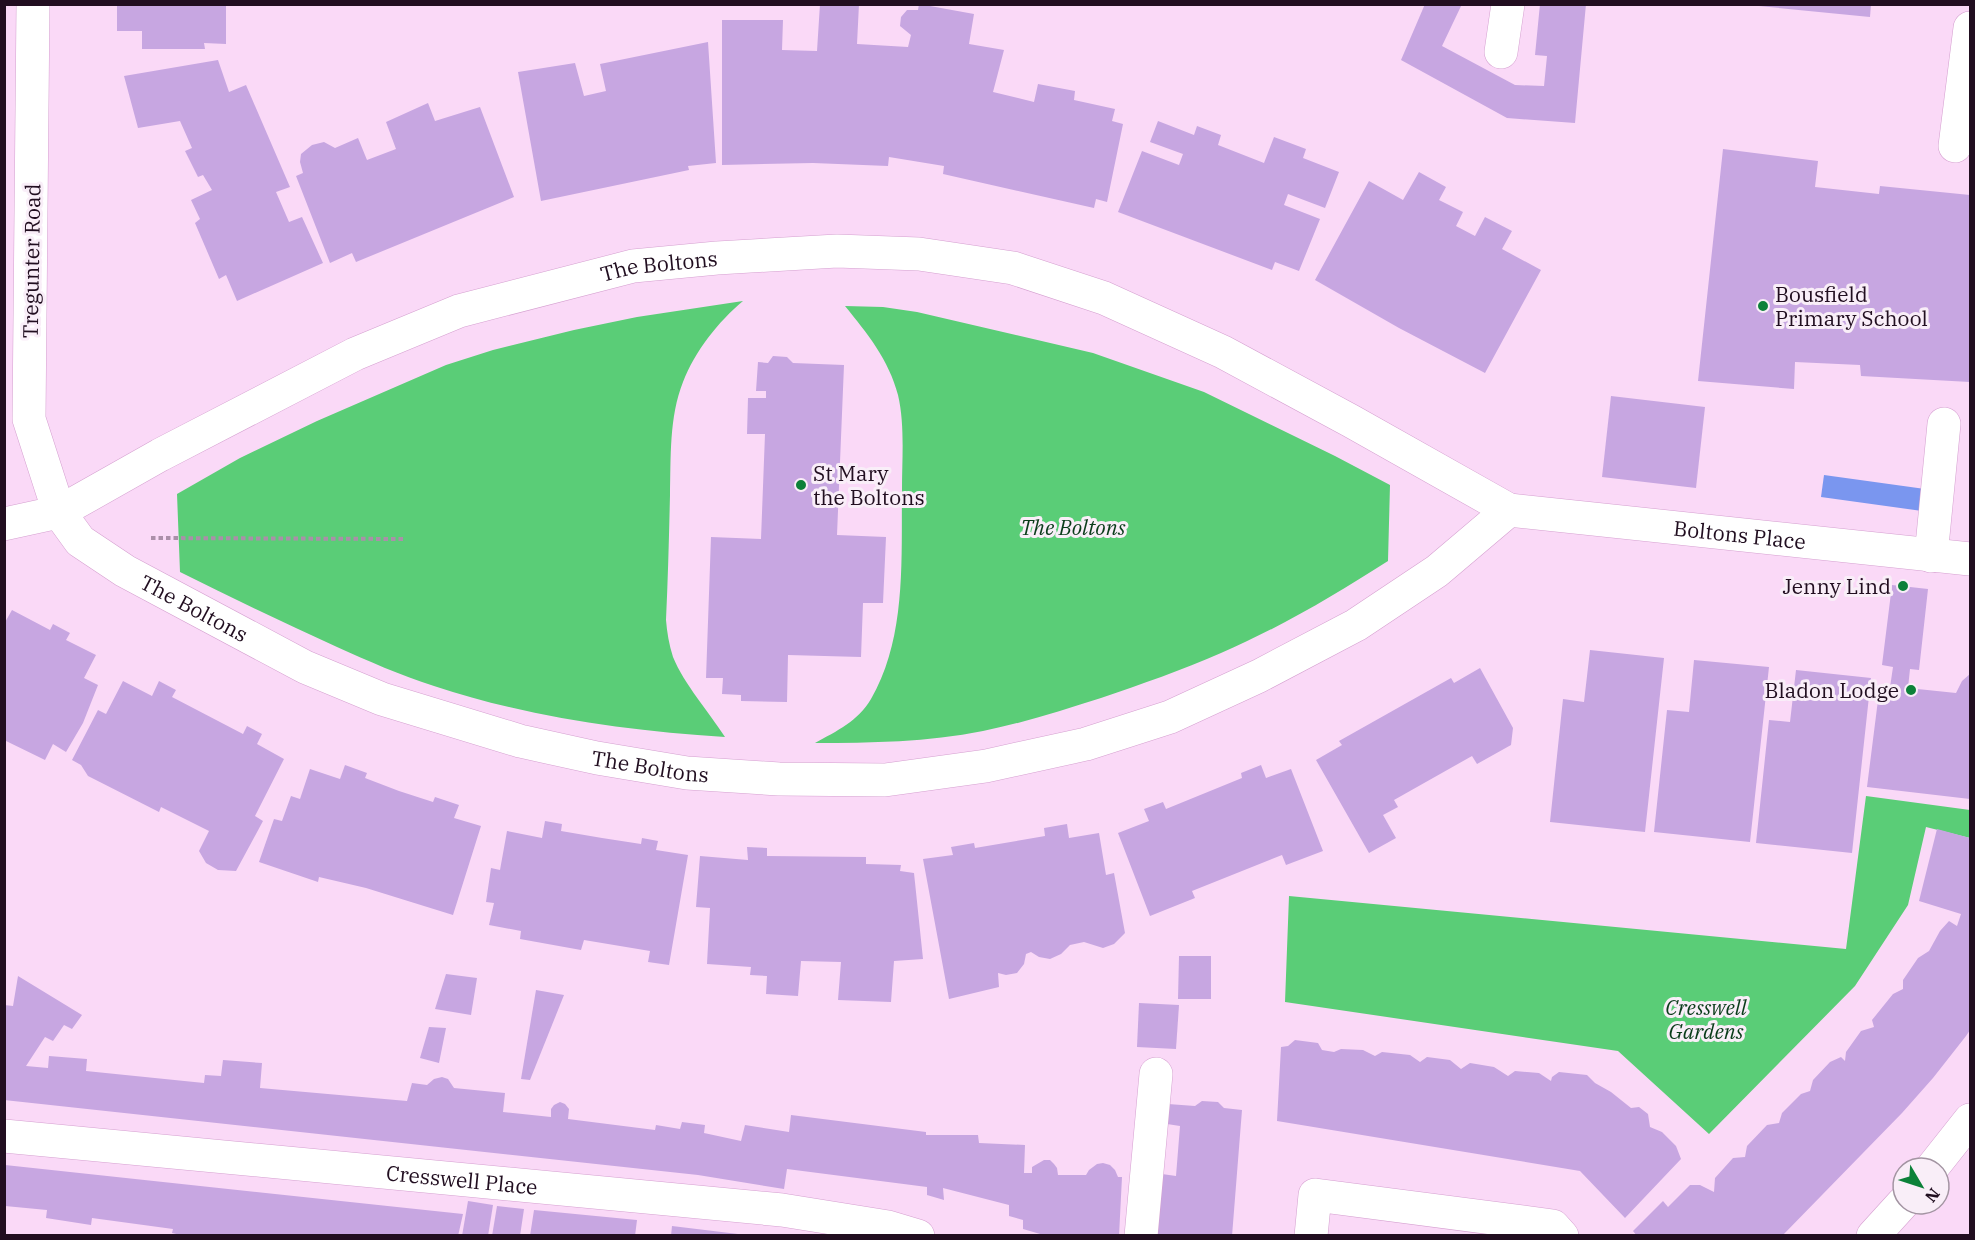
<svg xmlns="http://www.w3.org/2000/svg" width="1975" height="1240" font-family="'IBM Plex Serif',serif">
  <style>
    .green { fill: #5acd77 }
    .water { fill: #7a96ef }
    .building { fill: #c7a6e1 }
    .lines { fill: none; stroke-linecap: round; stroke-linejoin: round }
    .minor-casing { stroke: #d5a0d0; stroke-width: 34 }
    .major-casing { stroke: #d5a0d0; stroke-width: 34 }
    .path { stroke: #ab8fa9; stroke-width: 4; stroke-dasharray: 4.5 3; stroke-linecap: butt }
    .minor { stroke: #fff; stroke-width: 33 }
    .major { stroke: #fff; stroke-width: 33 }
    .poi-dot { fill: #0c8139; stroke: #f9eef8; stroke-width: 2 }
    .labels { text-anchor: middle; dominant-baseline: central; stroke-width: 6; stroke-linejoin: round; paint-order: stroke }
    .street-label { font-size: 21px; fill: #210e20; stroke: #f9eef8 }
    .poi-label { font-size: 21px; fill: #210e20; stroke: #f9eef8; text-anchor: start }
    .park-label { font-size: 21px; font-style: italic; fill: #0a3c1a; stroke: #f9eef8 }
  </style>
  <rect width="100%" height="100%" fill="#fad9f7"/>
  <!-- green -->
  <g class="green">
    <path d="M743,301c-25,21 -48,50 -60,81 -14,35 -12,76 -13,113 -1,42 -2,83 -4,125 1,12 3,25 7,37 11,27 36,55 52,80 -99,-6 -197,-20 -291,-51 -34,-11 -66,-25 -97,-39 -53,-24 -105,-49 -157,-75l-3,-78 63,-36 77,-37 129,-56 47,-15 81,-20 63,-13z"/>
    <path d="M845,306l38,1 34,5 176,41 111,39 131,64 55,29 -2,76c-53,34 -109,67 -167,92 -39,17 -79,31 -120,45 -38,12 -78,25 -118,33 -55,11 -112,12 -168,12 22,-12 43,-22 56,-44 36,-62 30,-141 31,-209 0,-32 3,-65 -4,-95 -9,-35 -31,-62 -53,-89z"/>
    <path d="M1866,796l104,14v28l-44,-11 -18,78 -53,81 -146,148 -91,-83 -333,-49 4,-106 557,53z"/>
  </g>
  <!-- water -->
  <path class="water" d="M1824,475l101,14 -3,22 -101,-14z"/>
  <!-- building -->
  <g class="building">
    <path d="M117,4h109v40l-22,-1 1,6h-63v-18h-25z"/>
    <path d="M820,4h39l-2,40 51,3 3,-12 -11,-9 1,-9 6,-7h11l1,-6 55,10 -5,30 35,6 -11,42 41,10 4,-18 37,7 -1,9 41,9 -3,12 11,3 -16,78 -11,-3 -2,9 -151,-34 1,-8 -55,-9 -1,9 -75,-3 -91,2v-145h61l-1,30 35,1z"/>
    <path d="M1425,4h37l-20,42 73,39 29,1 3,-30 -12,-1 5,-51h46l-11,119 -68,-5 -106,-58z"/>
    <path d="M1759,4h112l-1,13 -111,-11z"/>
    <path d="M708,42l8,121 -28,3 1,4 -148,31 -23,-129 57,-9 9,33 22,-5 -6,-27z"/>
    <path d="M218,60l11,32 17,-7 44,102 -14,5 13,30 13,-5 21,46 -86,38 -11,-26 -7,4 -24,-56 5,-4 -9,-19 21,-10 -9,-15 -5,2 -13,-26 7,-3 -12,-27 -42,7 -14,-52z"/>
    <path d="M428,103l7,18 45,-14 34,90 -158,65 -4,-9 -22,10 -34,-87 7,-3 -3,-11 1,-8 11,-9 12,-3 11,6 23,-10 9,22 29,-11 -10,-27z"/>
    <path d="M1158,121l36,14 3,-9 24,9 -3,10 46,18 10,-26 32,12 -3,9 36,14 -14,36 -37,-14 -4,11 36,14 -21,52 -24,-9 -3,8 -154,-58 24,-61 37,14 4,-11 -33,-12z"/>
    <path d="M1723,149l95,12 -3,26 64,7 1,-8 90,9v187l-109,-6 -1,-11 -65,-3 -1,27 -96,-8z"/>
    <path d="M1419,172l27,15 -7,13 24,12 -7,14 19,10 10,-19 27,14 -10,18 39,21 -56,103 -86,-45 -84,-48 54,-99 34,19z"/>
    <path d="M773,356l14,1 6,6 51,2 -7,170 49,2 -3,66h-20l-2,54 -73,-2 -1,47 -46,-1v-6l-19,-1 1,-16h-17l5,-141 50,2 4,-105h-18l1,-36h18v-7h-10l2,-29 10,1z"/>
    <path d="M1611,396l94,11 -9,81 -94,-11z"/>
    <path d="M1892,585l36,4 -9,81 -9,-1 -2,19 48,5 6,-12 8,-7v125l-103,-12 11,-87 10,1 5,-34 -11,-2z"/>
    <path d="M12,610l38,20 3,-6 17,9 -4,7 30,15 -12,23 14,7 -15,38 -17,29 -13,-8 -8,16 -41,-20v-116z"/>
    <path d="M1590,650l74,8 -19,174 -95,-10 13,-123 21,3z"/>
    <path d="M1694,660l75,7 -19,175 -96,-10 13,-122 22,2z"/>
    <path d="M1480,668l33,60 -2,17 -34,19 -5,-8 -78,44 4,7 -15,8 13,23 -27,15 -53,-93 26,-15 -3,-4 112,-63 3,5z"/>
    <path d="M1796,670l75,8 -19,175 -96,-10 13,-123 21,2z"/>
    <path d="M123,681l29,15 7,-15 17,9 -4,7 71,37 4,-8 15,8 -5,10 27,15 -29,57 8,5 -27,50 -18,-1 -12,-7 -7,-12 10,-20 -48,-24 -2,5 -71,-36 -7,-11 -9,-5 26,-50 8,4z"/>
    <path d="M345,765l22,8 -2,5 34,13 34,11 2,-5 24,8 -5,13 27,8 -28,89 -87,-27 -47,-11 -1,5 -59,-20 15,-43 8,2 9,-25 9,3 10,-30 30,10z"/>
    <path d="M1261,765l5,13 25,-9 32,82 -37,14 -4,-10 -90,36 3,7 -45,18 -32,-83 31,-12 -5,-12 19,-7 3,7 76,-31 -1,-5z"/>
    <path d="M545,821l17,3 -1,7 41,7 39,6 1,-6 16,3 -2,9 32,5 -19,110 -21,-3 2,-11 -66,-11 -3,10 -61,-11 1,-8 -32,-6 5,-22 -8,-1 5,-34 9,2 7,-39 35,7z"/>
    <path d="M1067,824l2,14 30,-5 7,42 8,-2 11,60 -11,11 -11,4 -19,-6 -14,3 -9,9 -11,5 -11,-2 -8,-5 -5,2 -2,10 -7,9 -11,2 -8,-2 1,14 -50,12 -26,-140 30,-4 -2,-8 23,-4 1,5 70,-12 -1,-8z"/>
    <path d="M1937,829l33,9v192l-4,6 -33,42 -31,35 -120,123h-145l-4,-5 30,-30 5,6 22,-22h10l14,7 1,-14 18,-20 12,-1 2,-11 20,-21 12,-2 3,-10 19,-19 9,-3 3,-11 17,-18 11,-5 4,4 1,-9 15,-21 13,-4 -2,-7 21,-26 10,-5v-9l15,-22 11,-7 11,-20 9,-10 8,5 4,-12 -42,-13z"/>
    <path d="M747,847l20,1v8l99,1v7l35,1 -1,6 14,2 9,86 -29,2 -3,41 -53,-2 3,-38 -40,-1 -3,35 -32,-2 1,-18 -17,-1 1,-8 -44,-3 3,-56 -14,-1 4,-51 48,4z"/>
    <path d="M1179,956h32v43h-33z"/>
    <path d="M446,974l31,4 -6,37 -36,-6z"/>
    <path d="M18,976l64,39 -10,14 -8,-4 -11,16 -8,-4 -19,29 22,2 1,-12 38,3 -1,12 118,12 1,-8 16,1 2,-16 39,3 -2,25 147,13 5,-18 15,2 7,-6 8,-2 6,2 6,9 51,5 -2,19 48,5v-8l3,-4 6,-3 5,2 4,5 -1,10 87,11 1,-5 24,4 2,-7 23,3 -1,8 37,8 4,-16 44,7 2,-17 135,17v3h52l1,8 46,2 -1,28h8v-6l12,-7h6l4,4 3,4 1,7h28l3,-5 8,-6 6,-1 7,2 5,5 3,7h4l-3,59h-72l-24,-7v-9l-14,-4v-11l-66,-17 1,12 -17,-5v-8l-140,-18 -3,20 -86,-14 -694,-75v-95l9,1z"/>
    <path d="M536,990l28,5 -34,85 -9,-1z"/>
    <path d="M1139,1003l40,2 -3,44 -39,-2z"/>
    <path d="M429,1027l17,1 -7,35 -19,-5z"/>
    <path d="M1295,1040l23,3 4,7 12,2 7,-3 22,1 12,6 7,-4 28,3 10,7 7,-5 23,3 11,9 9,-6 24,4 14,9 7,-5 24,2 12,8 1,-4 7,-5 28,3 8,8 16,9 20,16 8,-1 9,7 2,13 12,5 14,14 5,13 -56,59 -45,-47 -303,-50 4,-74 7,-1z"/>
    <path d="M1202,1101l16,1 6,6 18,2 -10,126h-75l5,-62 14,2 4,-50 -13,-2 1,-20 27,2z"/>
    <path d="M5,1165l392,42 66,7 -5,22h-273l-13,-3 1,-4 -81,-11 -1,7 -45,-7 1,-8 -42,-4z"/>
    <path d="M468,1201l25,4 -5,31h-26z"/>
    <path d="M497,1206l27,3 -4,27h-28z"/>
    <path d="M534,1210l103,10 -2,16h-105z"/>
    <path d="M672,1226l66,8v2h-67z"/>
  </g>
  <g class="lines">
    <defs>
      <g id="minor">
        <path id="s1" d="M33,4l-4,415 30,93 21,29 45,30 180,96 77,32 138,42 77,17 90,15 92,6 106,1 101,-14 100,-22 84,-27 89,-41 97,-51 81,-54 72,-61"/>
        <path d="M1501,52l7,-48"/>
        <path d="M1955,146l15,-118"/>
        <path id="s2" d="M4,524l55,-12 101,-57 195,-101 104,-43 174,-45 84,-8 120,-7 82,3 94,14 91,30 119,54 128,69 158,89 461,49"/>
        <path d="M1931,556l13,-132"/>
        <path id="s3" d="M4,1136l778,74 106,17 30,9"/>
        <path d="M1141,1236l15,-162"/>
        <path d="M1311,1236l4,-41 238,31 9,10"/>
      </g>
      <g id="major">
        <path d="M1932,1168l38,-48"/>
        <path d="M1873,1236l30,-33"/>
      </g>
    </defs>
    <!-- minor casing -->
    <use href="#minor" class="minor-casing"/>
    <!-- major casing -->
    <use href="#major" class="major-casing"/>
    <!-- path -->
    <path class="path" d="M151,538l255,1"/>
    <!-- minor -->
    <use href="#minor" class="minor"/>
    <!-- major -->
    <use href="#major" class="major"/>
  </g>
  <!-- markers -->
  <g class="poi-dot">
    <circle cx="1763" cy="306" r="6"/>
    <circle cx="801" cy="485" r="6"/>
    <circle cx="1903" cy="586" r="6"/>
    <circle cx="1911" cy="690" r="6"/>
  </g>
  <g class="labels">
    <!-- street labels -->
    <g class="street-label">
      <text transform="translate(31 261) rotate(-89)">Tregunter Road</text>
      <text stroke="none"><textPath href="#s2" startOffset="710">The Boltons</textPath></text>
      <text stroke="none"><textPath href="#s2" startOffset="1851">Boltons Place</textPath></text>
      <text stroke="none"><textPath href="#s1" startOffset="681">The Boltons</textPath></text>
      <text stroke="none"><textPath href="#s1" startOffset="1167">The Boltons</textPath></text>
      <text stroke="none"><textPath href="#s3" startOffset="460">Cresswell Place</textPath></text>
    </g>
    <!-- poi labels -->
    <g class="poi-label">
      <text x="1775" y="294">Bousfield<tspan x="1775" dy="24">Primary School</tspan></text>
      <text x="813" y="473">St Mary<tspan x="813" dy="24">the Boltons</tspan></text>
      <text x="1891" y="586" text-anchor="end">Jenny Lind</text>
      <text x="1899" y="690" text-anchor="end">Bladon Lodge</text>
    </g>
    <!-- park labels -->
    <g class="park-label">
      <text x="1073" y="527">The Boltons</text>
      <text x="1706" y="1007">Cresswell<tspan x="1706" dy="24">Gardens</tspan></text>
    </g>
  </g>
  <!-- border -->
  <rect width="1975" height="1240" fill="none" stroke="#210e20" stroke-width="12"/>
  <!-- north arrow -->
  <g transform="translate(1921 1186) rotate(129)"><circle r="28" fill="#f9eef8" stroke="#a394a2" stroke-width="1.5"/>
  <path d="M0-4.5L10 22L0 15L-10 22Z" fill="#0c8139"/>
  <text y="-9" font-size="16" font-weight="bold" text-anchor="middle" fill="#210e20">N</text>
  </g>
</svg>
